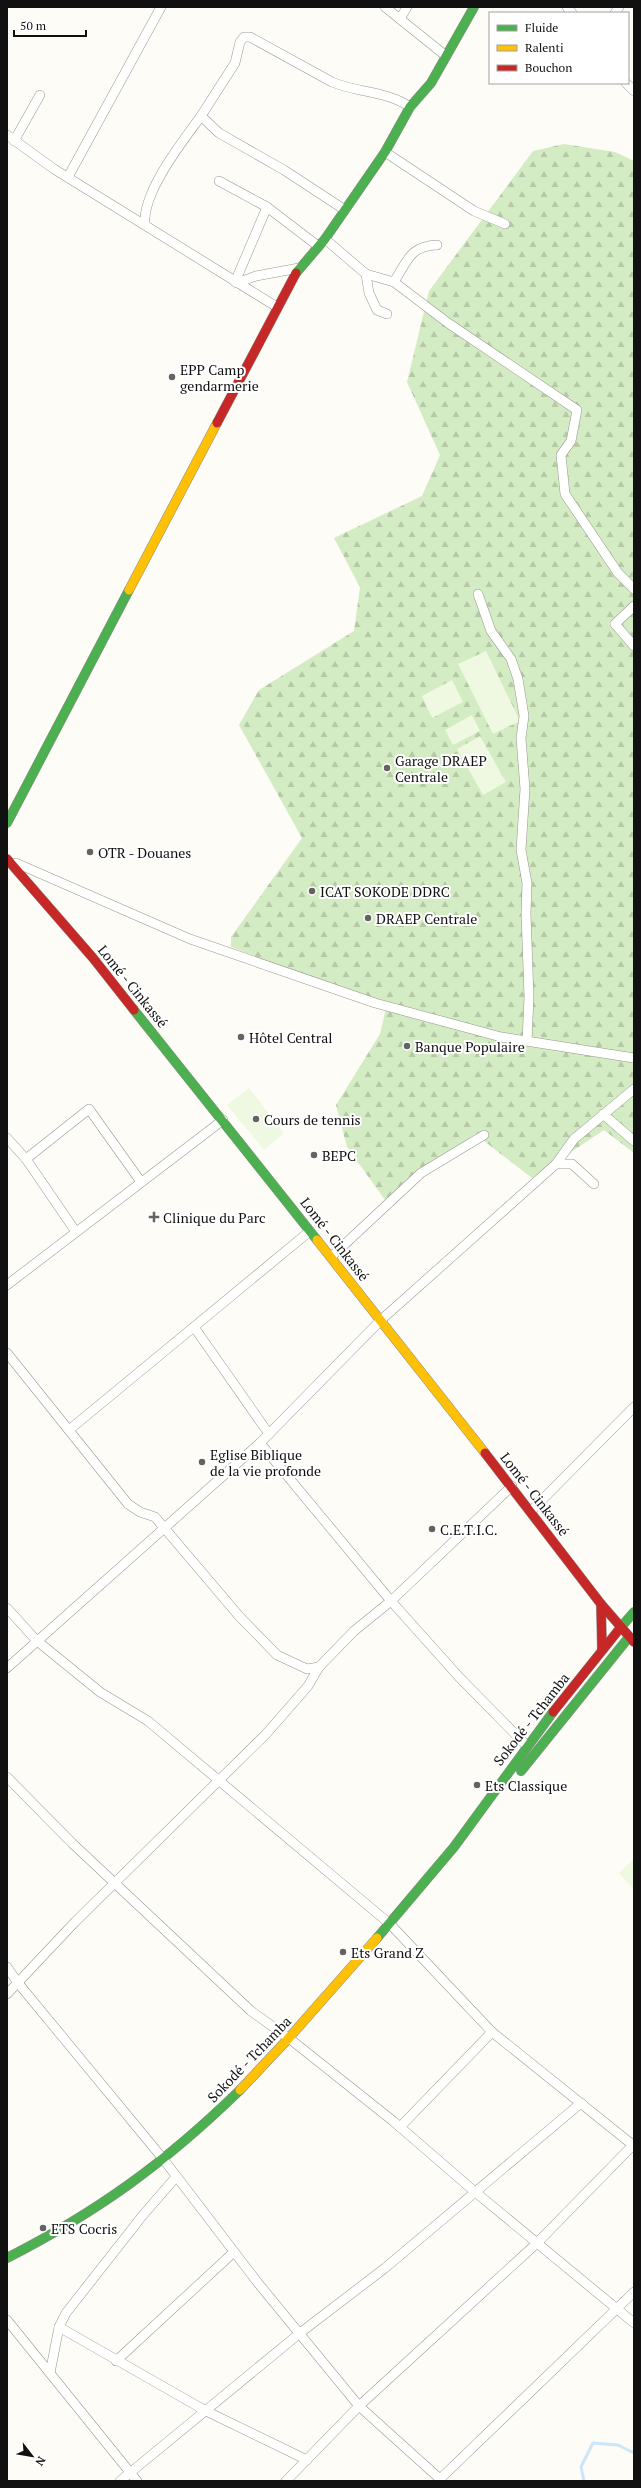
<svg xmlns="http://www.w3.org/2000/svg" width="641" height="2488" font-family="'PT Serif',serif">
  <style>
    .forest { fill: url(#forest-firs) }
    .pitch { fill: #eff8e0 }
    .lines { fill: none; stroke-linecap: round; stroke-linejoin: round }
    .stream { stroke: #cbe5f9; stroke-width: 3 }
    .street-casing { stroke: #979795; stroke-width: 10 }
    .fast-casing { stroke: #8e8d8b; stroke-width: 10 }
    .slow-casing { stroke: #8e8d8b; stroke-width: 10 }
    .jam-casing { stroke: #8e8d8b; stroke-width: 10 }
    .street { stroke: #fffffe; stroke-width: 9 }
    .fast { stroke: #4caf50; stroke-width: 9 }
    .slow { stroke: #ffc107; stroke-width: 9 }
    .jam { stroke: #c62828; stroke-width: 9 }
    .poi-dot { fill: #646362; stroke: #fff; stroke-width: 1.5 }
    .labels { text-anchor: middle; dominant-baseline: central; stroke-width: 4; stroke-linejoin: round; paint-order: stroke }
    .poi-label { font-size: 14px; fill: #111; stroke: #fff; text-anchor: start }
    .street-label { font-size: 14px; fill: #111; stroke: #fff }
  </style>
  <defs>
    <pattern id="forest-firs" width="22" height="20" patternUnits="userSpaceOnUse"><rect width="22" height="20" fill="#d4ecc3"/><path d="M5 1l3.5 6h-7zM16 11l3.5 6h-7z" fill="#b5c9a6"/></pattern>
  </defs>
  <rect width="100%" height="100%" fill="#fdfcf7"/>
  <!-- forest -->
  <path class="forest" d="M564,144l51,8 19,9v992l-30,-23 -72,48 -57,-44 -90,66 -38,-53 -11,-42 44,-71 7,-30 -156,-57v-10l71,-99 -63,-113 20,-35 95,-59 6,-44 -26,-49 88,-42 18,-41 -33,-73 22,-91 104,-140z"/>
  <!-- pitch -->
  <g class="pitch">
    <path d="M486,651l34,70 -27,13 -35,-70z"/>
    <path d="M452,680l11,22 -31,16 -10,-22z"/>
    <path d="M472,715l8,16 -27,14 -8,-15z"/>
    <path d="M480,736l26,46 -23,13 -26,-46z"/>
    <path d="M249,1088l35,45 -20,17 -37,-45z"/>
    <path d="M634,1859v31l-15,-17z"/>
  </g>
  <g class="lines">
    <!-- stream -->
    <path class="stream" d="M584,2481l-3,-14 12,-24 25,2 16,8"/>
    <defs>
      <g id="street">
        <path d="M385,7l61,49"/>
        <path d="M567,7l5,6"/>
        <path d="M615,13l4,-6"/>
        <path d="M400,19l7,-12"/>
        <path d="M626,83l8,8"/>
        <path d="M7,135l47,34 223,138"/>
        <path d="M14,141l26,-46"/>
        <path d="M385,152l89,59 31,13"/>
        <path d="M68,177l93,-170"/>
        <path d="M219,181l48,26 51,39"/>
        <path d="M345,210l-61,-40 -65,-37 -18,-17 34,-53 5,-21 4,-5h6l82,45c26,11 55,9 78,25"/>
        <path d="M145,224c-3,-32 38,-83 56,-108"/>
        <path d="M325,239l41,35 28,8 54,41 129,87 -6,31 -10,14 4,39 53,79 16,16"/>
        <path d="M366,274l3,19 8,17 10,4"/>
        <path d="M235,282l32,-75"/>
        <path d="M394,282c14,-22 16,-36 43,-37"/>
        <path d="M237,283l19,-7 43,-8"/>
        <path d="M478,594l13,37 20,28 7,20 6,37 -3,22 4,51 -4,61 6,33 -1,31 3,83 -2,44"/>
        <path d="M634,606l-19,18 19,22"/>
        <path d="M16,863l174,76 185,64 126,34 133,21"/>
        <path d="M603,1114l31,27"/>
        <path d="M7,1138l19,21 50,73"/>
        <path d="M26,1159l63,-50 52,73"/>
        <path d="M556,1164l18,-25 60,-50"/>
        <path d="M331,1257l90,-84 63,-38"/>
        <path d="M7,1285l216,-165"/>
        <path d="M194,1327l75,107"/>
        <path d="M7,1353l121,151 12,8 15,5 84,99 38,39 30,14 12,-2"/>
        <path d="M69,1430l241,-199"/>
        <path d="M260,1443l131,158 68,76 68,69"/>
        <path d="M531,1511l103,-104"/>
        <path d="M7,1608l29,32 64,52 48,29 242,203 102,108 142,114"/>
        <path d="M7,1668l253,-225 121,-123 175,-156h16l22,20"/>
        <path d="M7,1777l65,66 179,168 39,28 103,82 81,70 160,132"/>
        <path d="M7,1967l11,16 146,177 94,123 101,123 81,73 194,-187"/>
        <path d="M7,1994l68,-72 191,-188 42,-48 11,-19 35,-36 37,-30 121,-115"/>
        <path d="M400,2127l92,-95"/>
        <path d="M7,2320l130,161"/>
        <path d="M59,2327l147,84 101,49"/>
        <path d="M116,2361l118,-109"/>
        <path d="M50,2373l9,-46 7,-14 77,-98 33,-38"/>
        <path d="M120,2481l180,-148 85,-65 196,-165"/>
        <path d="M286,2481l73,-75 178,-163 97,-99"/>
      </g>
      <g id="fast">
        <path d="M296,273l29,-34 60,-87 25,-45 21,-24 43,-76"/>
        <path d="M7,823l122,-233"/>
        <path d="M134,1010l183,230"/>
        <path d="M621,1627l13,-15"/>
        <path d="M521,1771l108,-134"/>
        <path d="M377,1938l77,-91 99,-135"/>
        <path d="M7,2258c92,-47 159,-96 233,-168"/>
      </g>
      <g id="slow">
        <path d="M129,590l88,-167"/>
        <path d="M317,1240l168,213"/>
        <path d="M240,2090l47,-50 90,-102"/>
      </g>
      <g id="jam">
        <path d="M217,423l79,-150"/>
        <path d="M7,859l86,99 41,52"/>
        <path d="M485,1453l116,151 33,38"/>
        <path d="M601,1604l1,46"/>
        <path d="M553,1712l68,-85"/>
      </g>
    </defs>
    <!-- street casing -->
    <use href="#street" class="street-casing"/>
    <!-- fast casing -->
    <use href="#fast" class="fast-casing"/>
    <!-- slow casing -->
    <use href="#slow" class="slow-casing"/>
    <!-- jam casing -->
    <use href="#jam" class="jam-casing"/>
    <!-- street -->
    <use href="#street" class="street"/>
    <!-- fast -->
    <use href="#fast" class="fast"/>
    <!-- slow -->
    <use href="#slow" class="slow"/>
    <!-- jam -->
    <use href="#jam" class="jam"/>
  </g>
  <!-- markers -->
  <g class="poi-dot">
    <circle cx="172" cy="377" r="4"/>
    <circle cx="387" cy="768" r="4"/>
    <circle cx="90" cy="852" r="4"/>
    <circle cx="312" cy="891" r="4"/>
    <circle cx="368" cy="918" r="4"/>
    <circle cx="241" cy="1037" r="4"/>
    <circle cx="407" cy="1046" r="4"/>
    <circle cx="256" cy="1119" r="4"/>
    <circle cx="314" cy="1155" r="4"/>
    <path d="M152 1211h4v4h4v4h-4v4h-4v-4h-4v-4h4z"/>
    <circle cx="202" cy="1462" r="4"/>
    <circle cx="432" cy="1529" r="4"/>
    <circle cx="477" cy="1785" r="4"/>
    <circle cx="343" cy="1952" r="4"/>
    <circle cx="43" cy="2228" r="4"/>
  </g>
  <g class="labels">
    <!-- poi labels -->
    <g class="poi-label">
      <text x="180" y="369">EPP Camp<tspan x="180" dy="16">gendarmerie</tspan></text>
      <text x="395" y="760">Garage DRAEP<tspan x="395" dy="16">Centrale</tspan></text>
      <text x="98" y="852">OTR - Douanes</text>
      <text x="320" y="891">ICAT SOKODE DDRC</text>
      <text x="376" y="918">DRAEP Centrale</text>
      <text x="249" y="1037">Hôtel Central</text>
      <text x="415" y="1046">Banque Populaire</text>
      <text x="264" y="1119">Cours de tennis</text>
      <text x="322" y="1155">BEPC</text>
      <text x="163" y="1217">Clinique du Parc</text>
      <text x="210" y="1454">Eglise Biblique<tspan x="210" dy="16">de la vie profonde</tspan></text>
      <text x="440" y="1529">C.E.T.I.C.</text>
      <text x="485" y="1785">Ets Classique</text>
      <text x="351" y="1952">Ets Grand Z</text>
      <text x="51" y="2228">ETS Cocris</text>
    </g>
    <!-- street labels -->
    <g class="street-label">
      <text transform="translate(133 986) rotate(51)">Lomé - Cinkassé</text>
      <text transform="translate(335 1239) rotate(52)">Lomé - Cinkassé</text>
      <text transform="translate(535 1494) rotate(52)">Lomé - Cinkassé</text>
      <text transform="translate(531 1719) rotate(-52)">Sokodé - Tchamba</text>
      <text transform="translate(249 2059) rotate(-46)">Sokodé - Tchamba</text>
    </g>
  </g>
  <!-- border -->
  <rect width="641" height="2488" fill="none" stroke="#111111" stroke-width="16"/>
  <!-- legend -->
  <rect x="489" y="12" width="140" height="72" fill="#ffffff" stroke="#a0a0a0"/>
  <rect x="497" y="25" width="20" height="6" fill="#4caf50" stroke="#a0a0a0"/>
  <text x="525" y="32" font-size="12" fill="#111111">Fluide</text>
  <rect x="497" y="45" width="20" height="6" fill="#ffc107" stroke="#a0a0a0"/>
  <text x="525" y="52" font-size="12" fill="#111111">Ralenti</text>
  <rect x="497" y="65" width="20" height="6" fill="#c62828" stroke="#a0a0a0"/>
  <text x="525" y="72" font-size="12" fill="#111111">Bouchon</text>
  <!-- north arrow -->
  <g transform="translate(32 2456) rotate(121)" stroke="#ffffff" stroke-width="3" paint-order="stroke">
  <path d="M0-3L7 15L0 10L-7 15Z" fill="#111111"/>
  <text y="-6" font-size="11" font-weight="bold" text-anchor="middle" fill="#111111">N</text>
  </g>
  <!-- scale -->
  <path d="M14 30v6h72v-6" fill="none" stroke="#111111" stroke-width="2"/>
  <text x="20" y="30" font-size="12" fill="#111111" stroke="#ffffff" stroke-width="3" paint-order="stroke">50 m</text>
</svg>
